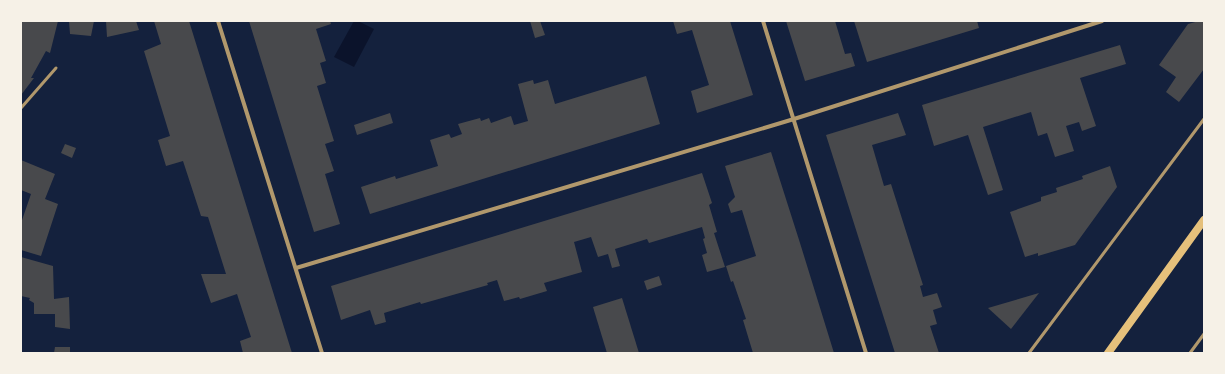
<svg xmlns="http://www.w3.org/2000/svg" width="1225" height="374" font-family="Spectral,serif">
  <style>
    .water { fill: #0b132b }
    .building { fill: #48494c }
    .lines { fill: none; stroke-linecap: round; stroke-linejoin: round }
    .service { stroke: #b1986c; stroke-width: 3 }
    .minor { stroke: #b1986c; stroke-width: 4 }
    .secondary { stroke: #e5c07b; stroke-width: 8 }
  </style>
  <rect width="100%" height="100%" fill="#14213d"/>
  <!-- water -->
  <path class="water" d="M354,21h4l16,8 -20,38 -20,-10z"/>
  <!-- building -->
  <g class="building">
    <path d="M21,21h37l-8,32 -4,-2 -15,27h3l-13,17z"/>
    <path d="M69,21h25l-3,15 -21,-2z"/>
    <path d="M106,21h30l3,9 -32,7z"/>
    <path d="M154,21h35l103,332h-49l-3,-12 11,-4 -14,-43 -26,9 -10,-29h25l-18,-57 -7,-1 -18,-55 -17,5 -8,-26 12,-4 -26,-85 17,-7z"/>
    <path d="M249,21h81l1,3 -15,5 10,32 -6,2 6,20 -9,3 17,55 -9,3 9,27 -9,3 15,50 -26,8z"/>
    <path d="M530,21h10l5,14 -10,3z"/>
    <path d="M673,21h57l23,74 -56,18 -6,-22 18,-6 -17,-55 -15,4z"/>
    <path d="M786,21h49l10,33 6,-1 4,13 -50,15z"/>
    <path d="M854,21h123l2,7 -112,34z"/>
    <path d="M1199,21h5v48l-25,33 -13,-10 10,-15 -17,-12 29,-41z"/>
    <path d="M1120,45l6,19 -46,14 16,48 -14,5 -3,-9 -13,4 8,25 -19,6 -8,-24 -9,3 -7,-24 -48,15 20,63 -15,5 -20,-60 -34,11 -12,-41z"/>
    <path d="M646,76l14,48 -290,90 -9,-27 34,-11 1,3 42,-13 -8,-26 19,-6 2,4 11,-4 -4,-10 22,-6 1,3 8,-3 2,5 20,-7 3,9 14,-4 -10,-37 15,-4 1,4 14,-4 7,24z"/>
    <path d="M390,113l3,10 -36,12 -3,-10z"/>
    <path d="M898,113l8,22 -34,10 12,41 7,-2 32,101 -3,1 3,11 14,-4 5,14 -9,3 4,14 -7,2 9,27h-44l-69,-218z"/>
    <path d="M65,144l11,4 -4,10 -11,-5z"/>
    <path d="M771,152l29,91 34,110h-81l-10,-33 3,-1 -13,-38 -2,1 -5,-16 30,-10 -14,-46 -11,3 -3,-9 7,-7 -10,-31z"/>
    <path d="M21,160l34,14 -10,25 13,5 -17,52 -20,-6v-27l10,-29 -10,-4z"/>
    <path d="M1110,166l7,21 -42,58 -37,11v-3l-13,4 -15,-45 31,-11v-4l16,-5 -1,-4 27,-9 -1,-3z"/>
    <path d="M702,173l10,30 -3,2 8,27 -3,1 11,34 -18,5 -5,-17 5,-2 -4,-14 2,-1 -3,-11 -53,16 -2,-4 -32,10 5,17 -8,2 -4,-14 -10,3 -7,-20 -17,5 8,30 -38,11 3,8 -27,8 -1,-2 -15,4 -7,-21 -10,3 1,2 -67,19 -1,-2 -36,11 2,9 -11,3 -5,-15 -29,10 -10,-34z"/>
    <path d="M21,257l32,9 1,33 15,-2 1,32 -15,-2v-13h-21v-11l-5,-3 1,-2 -9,-2z"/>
    <path d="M659,276l3,9 -15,5 -3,-9z"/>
    <path d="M1039,293l-28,36 -23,-21z"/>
    <path d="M622,298l17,55h-32l-14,-46z"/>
    <path d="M55,347h15v6h-16z"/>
  </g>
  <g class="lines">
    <!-- service -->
    <g class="service">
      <path d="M21,108l35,-40"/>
      <path d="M1029,353l175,-234"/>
      <path d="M1190,353l14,-19"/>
    </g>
    <!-- minor -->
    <g class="minor">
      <path d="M218,21l104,332"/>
      <path d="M763,21l103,332"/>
      <path d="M296,268l498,-149 308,-98"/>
    </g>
    <!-- secondary -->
    <path class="secondary" d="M1108,353l96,-133"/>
  </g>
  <!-- border -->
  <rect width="1225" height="374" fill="none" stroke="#f6f1e7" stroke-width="44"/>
</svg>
